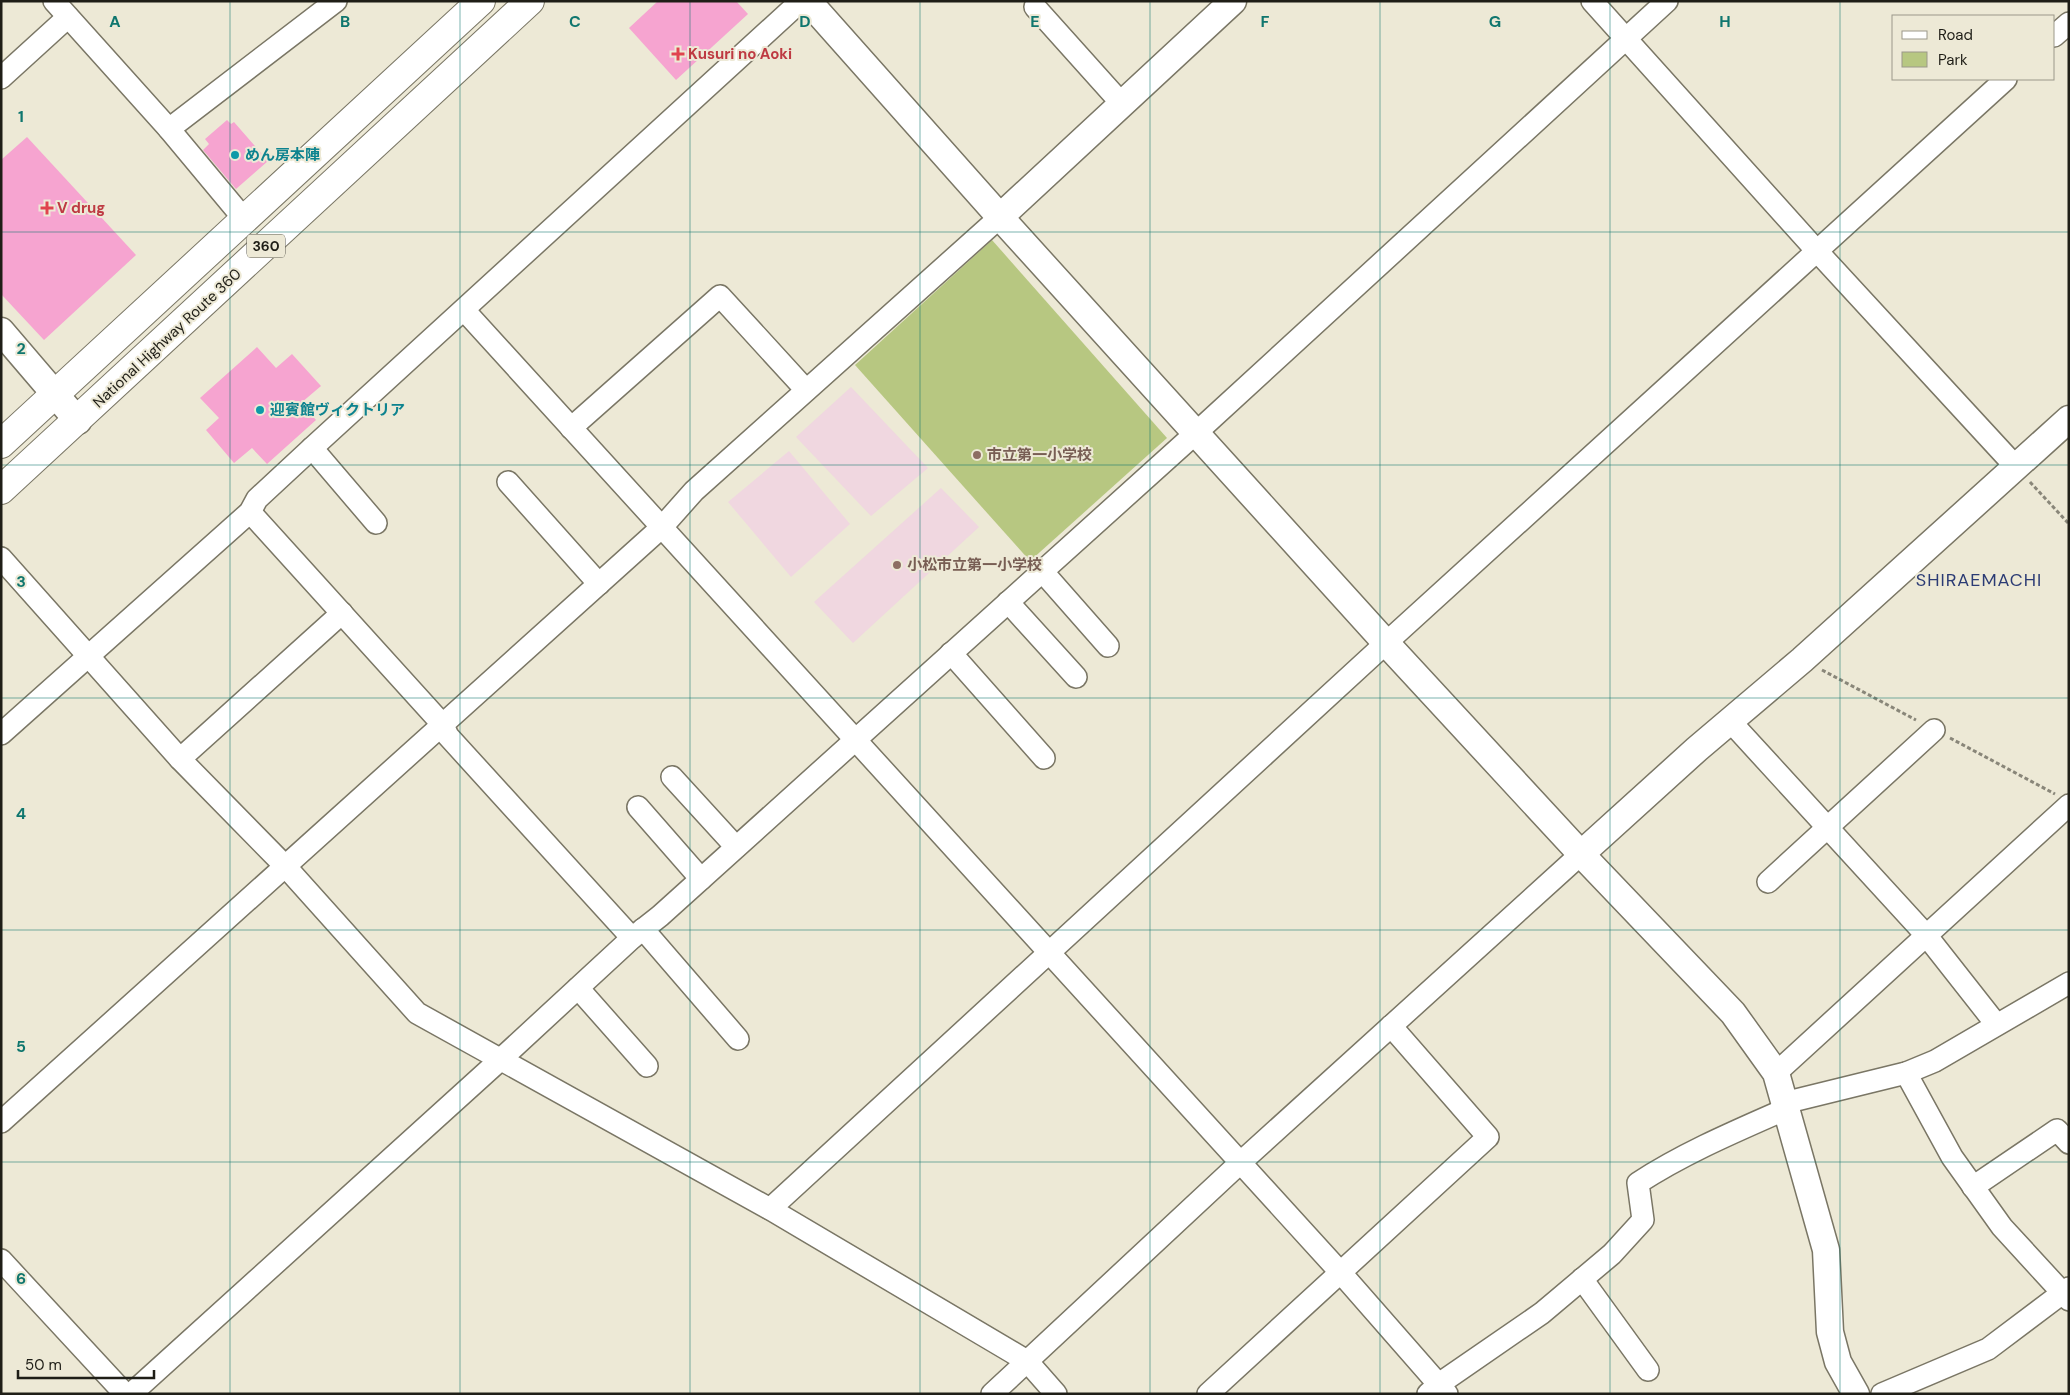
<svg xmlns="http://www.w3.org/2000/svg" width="2070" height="1395" font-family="'DM Sans','Noto Sans JP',sans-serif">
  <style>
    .education { fill: #f0d7e0 }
    .green { fill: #b7c781 }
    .building { fill: #f6a4d0 }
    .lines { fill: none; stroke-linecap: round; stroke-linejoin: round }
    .minor-casing { stroke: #7a7665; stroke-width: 24 }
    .tertiary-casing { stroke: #7a7665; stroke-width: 29 }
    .trunk-casing { stroke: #7a7665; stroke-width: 30 }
    .path { stroke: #898679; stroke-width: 3; stroke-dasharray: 4 2.5; stroke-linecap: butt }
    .minor { stroke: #fff; stroke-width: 21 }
    .tertiary { stroke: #fff; stroke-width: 26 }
    .trunk { stroke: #fff; stroke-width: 28 }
    .grid { fill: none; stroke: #0f766e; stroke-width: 1; stroke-opacity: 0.55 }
    .health-dot { fill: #e0444e; stroke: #ede9d6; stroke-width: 2 }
    .culture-dot { fill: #0f9aa8; stroke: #ede9d6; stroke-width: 2 }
    .education-dot { fill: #8d6e63; stroke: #ede9d6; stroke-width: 2 }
    .labels { text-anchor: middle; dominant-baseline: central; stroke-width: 4; stroke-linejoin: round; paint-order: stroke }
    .shield { fill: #ede9d6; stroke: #5d5b50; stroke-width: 1 }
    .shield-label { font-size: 14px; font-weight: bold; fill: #1f1e17 }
    .health-label { font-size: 15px; font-weight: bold; fill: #be3a42; stroke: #ede9d6; text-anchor: start }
    .culture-label { font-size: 15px; font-weight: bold; fill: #0d838f; stroke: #ede9d6; text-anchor: start }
    .street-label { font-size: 15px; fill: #1f1e17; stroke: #ede9d6 }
    .education-label { font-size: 15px; font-weight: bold; fill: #785e54; stroke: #ede9d6; text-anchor: start }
    .quarter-label { font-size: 18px; letter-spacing: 1px; fill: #2b3b74; stroke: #ede9d6 }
    .grid-label { font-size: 16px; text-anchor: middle; font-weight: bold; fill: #0f766e; stroke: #ede9d6; stroke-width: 4; stroke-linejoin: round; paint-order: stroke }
  </style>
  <rect width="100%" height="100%" fill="#ede9d6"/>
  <!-- education -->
  <g class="education">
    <path d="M851,387l77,81 -57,48 -75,-79z"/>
    <path d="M789,451l61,73 -59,53 -63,-75z"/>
    <path d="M941,488l38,39 -126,116 -39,-41z"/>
  </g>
  <!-- green -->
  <path class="green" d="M992,240l175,198 -137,123 -175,-196z"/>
  <!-- building -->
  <g class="building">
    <path d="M658,1h78l12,13 -72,66 -47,-52z"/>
    <path d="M227,120l4,4 3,-2 34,39 -32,28 -33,-39 6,-6 -4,-5z"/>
    <path d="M27,137l109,118 -92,85 -43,-46v-134z"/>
    <path d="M257,347l19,21 16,-14 29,32 -20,17 15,17 -49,44 -15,-16 -18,15 -28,-33 13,-12 -19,-20z"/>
  </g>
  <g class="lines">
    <defs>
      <g id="minor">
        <path d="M54,1l115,128 75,90"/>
        <path d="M1592,1l224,249 200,217"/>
        <path d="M1035,7l87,97"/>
        <path d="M2054,36l15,-13"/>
        <path d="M1,78l67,-61"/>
        <path d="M169,129l167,-128"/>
        <path d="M464,310l877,963 106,121"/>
        <path d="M571,428l149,-132 86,94"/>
        <path d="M312,448l64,75"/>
        <path d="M508,482l91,102"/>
        <path d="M250,512l193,213 5,11 184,202"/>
        <path d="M1,558l179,201 106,108 131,146 353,196 257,152 29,33"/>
        <path d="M1042,571l66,75"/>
        <path d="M1008,602l68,75"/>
        <path d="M951,653l93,105"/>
        <path d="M1730,721l196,214 70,89"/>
        <path d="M1,734l249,-222 7,-13 55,-51 489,-447"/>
        <path d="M180,759l162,-146"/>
        <path d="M672,777l64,70"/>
        <path d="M638,807l63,72"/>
        <path d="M1768,882l166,-152"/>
        <path d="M643,929l95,110"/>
        <path d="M578,988l69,78"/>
        <path d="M1776,1073l293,-268"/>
        <path d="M1906,1073l46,84 50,70 67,73"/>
        <path d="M1784,1103l122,-30 29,-12 134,-78"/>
        <path d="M1,1122l661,-595 32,-36 306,-274"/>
        <path d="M1973,1187l84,-57 12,13"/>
        <path d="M770,1209l616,-566 620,-564"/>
        <path d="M1,1260l124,134"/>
        <path d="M1582,1279l66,91"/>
        <path d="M131,1394l370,-335 131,-121 28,-22 537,-484 470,-431"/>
        <path d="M992,1394l248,-231 341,-309"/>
        <path d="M1208,1394l280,-257 -97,-111"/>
        <path d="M1428,1394l11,-10 103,-71 70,-59 31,-34 -5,-37c46,-30 98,-52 148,-74"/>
        <path d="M1882,1394l106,-45 81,-61"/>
      </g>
      <g id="tertiary">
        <path d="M808,1l192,216 386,426 195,211 152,159 43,60 50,177 4,82 8,30 18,32"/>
        <path d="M1000,217l233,-216"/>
        <path d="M1,331l77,90"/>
        <path d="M1581,854l116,-105 105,-89 267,-241"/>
      </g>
      <g id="trunk">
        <path d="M1,444l480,-443"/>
        <path d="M1,490l529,-489"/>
      </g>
    </defs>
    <!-- minor casing -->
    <use href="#minor" class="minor-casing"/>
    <!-- tertiary casing -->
    <use href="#tertiary" class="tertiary-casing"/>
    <!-- trunk casing -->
    <use href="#trunk" class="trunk-casing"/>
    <!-- path -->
    <g class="path">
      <path d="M2030,482l39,42"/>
      <path d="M1822,670l94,50"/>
      <path d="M1950,738l105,56"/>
    </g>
    <!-- minor -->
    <use href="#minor" class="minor"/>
    <!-- tertiary -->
    <use href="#tertiary" class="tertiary"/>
    <!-- trunk -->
    <use href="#trunk" class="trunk"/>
  </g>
  <!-- grid -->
  <path class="grid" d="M230,1v1393M460,1v1393M690,1v1393M920,1v1393M1150,1v1393M1380,1v1393M1610,1v1393M1840,1v1393M1,232h2068M1,465h2068M1,698h2068M1,930h2068M1,1162h2068"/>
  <!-- markers -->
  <g class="health-dot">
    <path d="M675.5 46.5h5v5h5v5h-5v5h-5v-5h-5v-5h5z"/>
    <path d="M44.5 200.5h5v5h5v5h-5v5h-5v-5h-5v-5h5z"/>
  </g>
  <g class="culture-dot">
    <circle cx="235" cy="155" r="5"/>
    <circle cx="260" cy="410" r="5"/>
  </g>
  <g class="education-dot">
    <circle cx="977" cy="455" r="5"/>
    <circle cx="897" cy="565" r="5"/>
  </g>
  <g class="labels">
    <!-- shield labels -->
    <rect class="shield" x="247" y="234.5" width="38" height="23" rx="4"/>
    <g class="shield-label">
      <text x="266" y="246">360</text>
    </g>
    <!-- health labels -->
    <g class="health-label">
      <text x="688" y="54">Kusuri no Aoki</text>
      <text x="57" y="208">V drug</text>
    </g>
    <!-- culture labels -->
    <g class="culture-label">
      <text x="245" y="155">めん房本陣</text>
      <text x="270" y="410">迎賓館ヴィクトリア</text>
    </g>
    <!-- street labels -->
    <g class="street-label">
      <text transform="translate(167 338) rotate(-43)">National Highway Route 360</text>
    </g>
    <!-- education labels -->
    <g class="education-label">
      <text x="987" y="455">市立第一小学校</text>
      <text x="907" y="565">小松市立第一小学校</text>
    </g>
    <!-- quarter labels -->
    <g class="quarter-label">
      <text x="1979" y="580">SHIRAEMACHI</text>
    </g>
  </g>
  <g class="grid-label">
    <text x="115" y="27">A</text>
    <text x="345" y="27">B</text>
    <text x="575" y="27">C</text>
    <text x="805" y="27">D</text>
    <text x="1035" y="27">E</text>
    <text x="1265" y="27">F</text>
    <text x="1495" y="27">G</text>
    <text x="1725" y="27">H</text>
    <text x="21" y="122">1</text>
    <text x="21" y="354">2</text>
    <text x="21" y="587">3</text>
    <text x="21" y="819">4</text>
    <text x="21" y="1052">5</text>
    <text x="21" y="1284">6</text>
  </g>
  <!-- border -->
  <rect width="2070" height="1395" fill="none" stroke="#1f1e17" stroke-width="5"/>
  <!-- legend -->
  <rect x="1892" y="15" width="162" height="65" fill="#ede9d6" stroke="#9b988a"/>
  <rect x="1902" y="31" width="25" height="8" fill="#ffffff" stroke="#9b988a"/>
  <text x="1938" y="40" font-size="15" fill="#1f1e17">Road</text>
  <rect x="1902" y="52" width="25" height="15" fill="#b7c781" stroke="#9b988a"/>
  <text x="1938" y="65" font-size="15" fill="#1f1e17">Park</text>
  <!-- scale -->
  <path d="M18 1370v8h136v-8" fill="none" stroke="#1f1e17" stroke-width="2.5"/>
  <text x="25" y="1370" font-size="15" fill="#1f1e17" stroke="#ede9d6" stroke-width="4" paint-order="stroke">50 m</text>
</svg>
